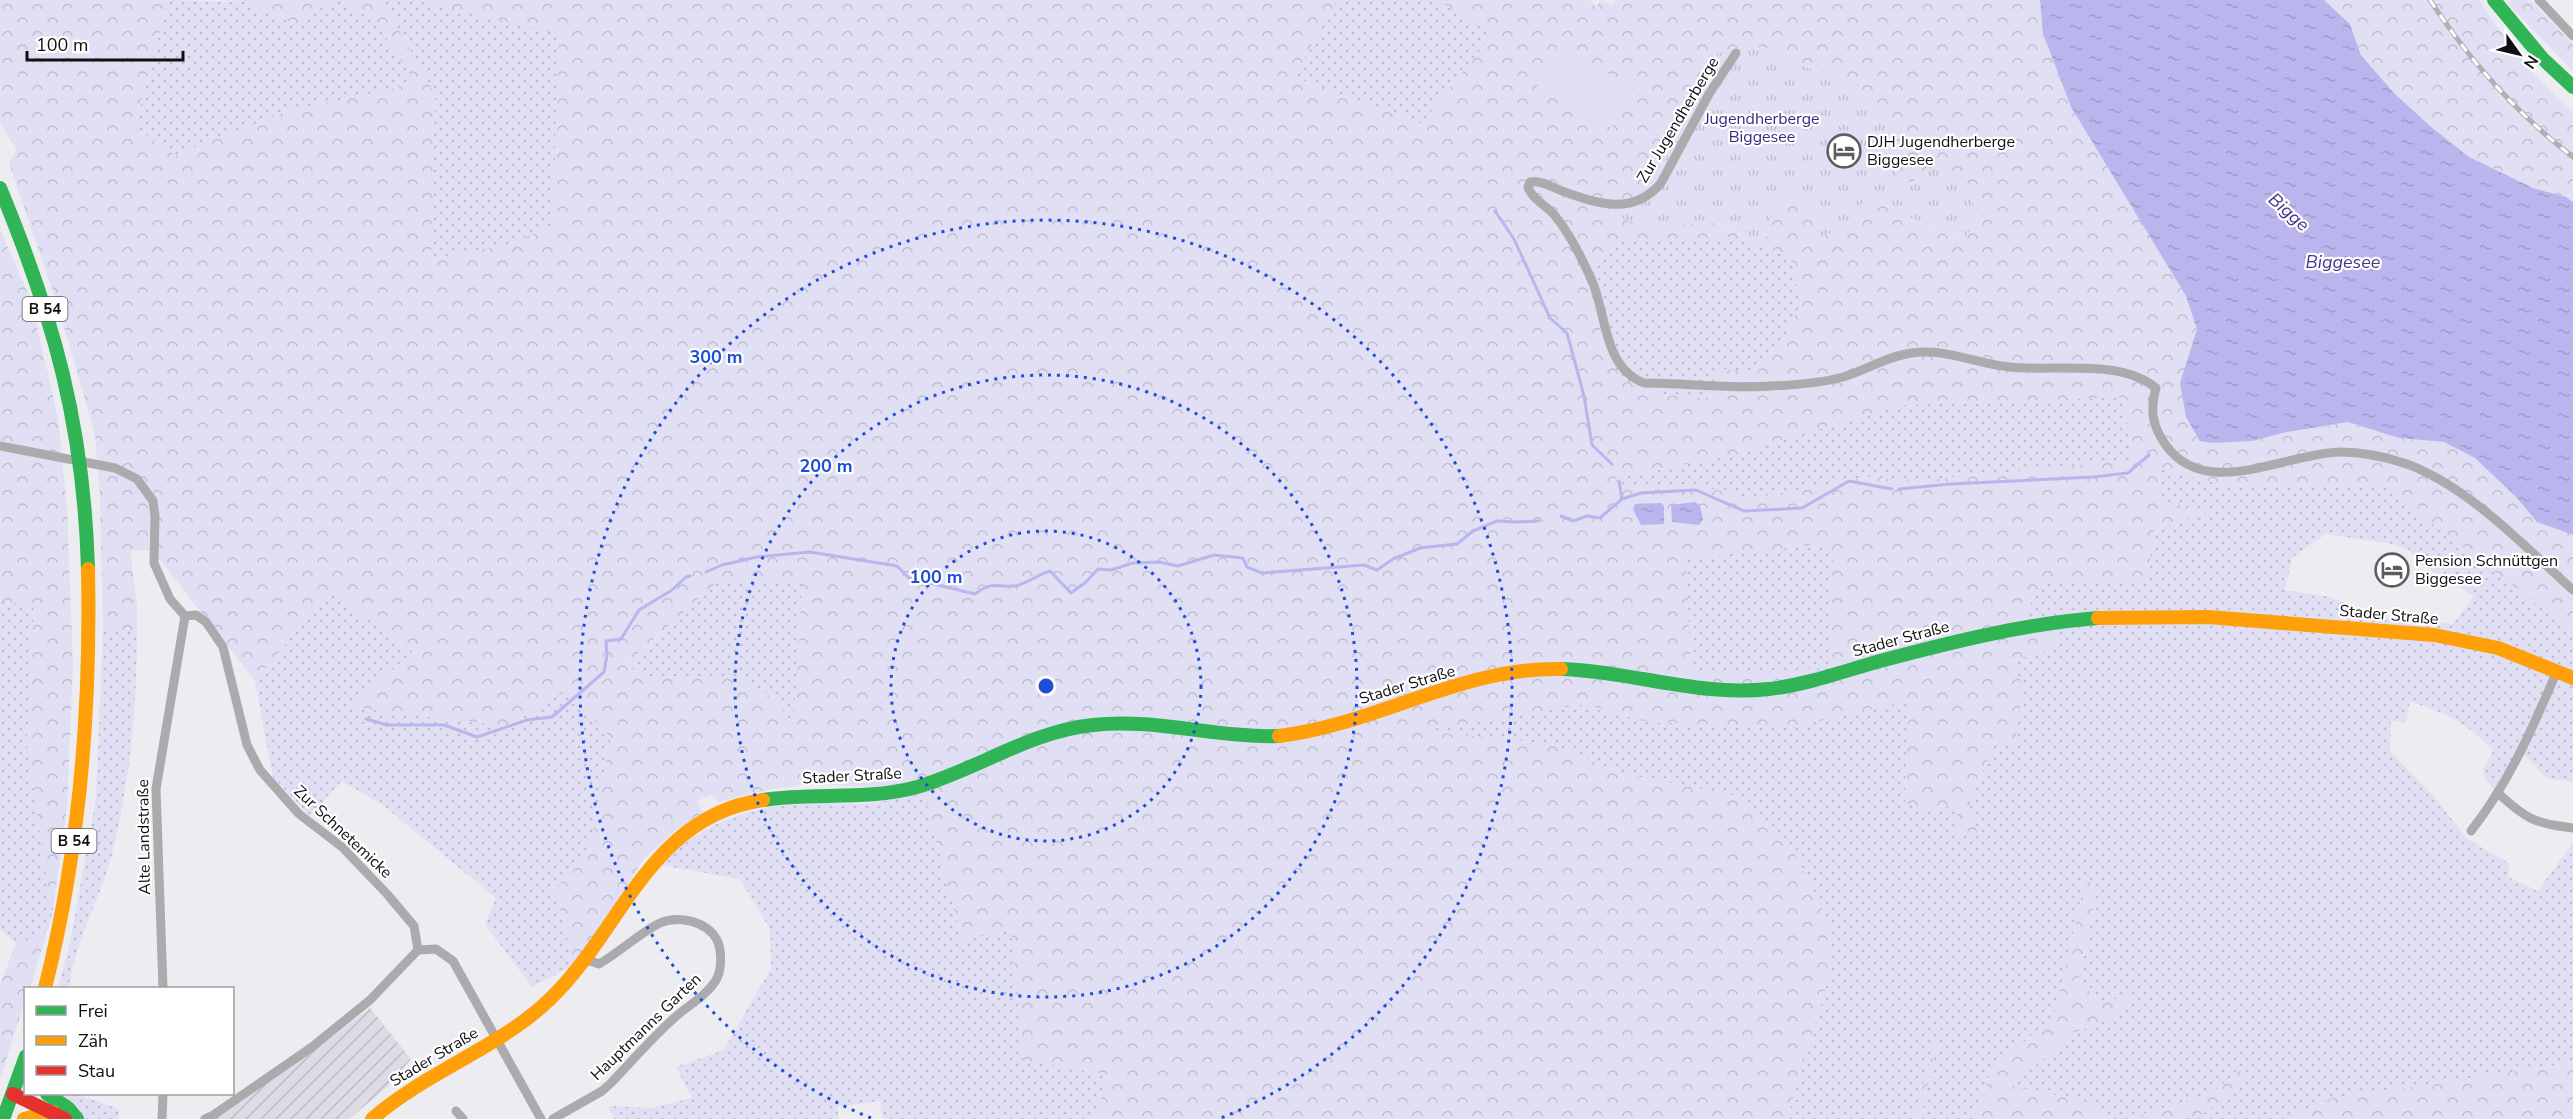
<svg xmlns="http://www.w3.org/2000/svg" width="2573" height="1119" font-family="'Nunito Sans',sans-serif">
  <style>
    .industrial { fill: url(#industrial-furrows) }
    .grass { fill: url(#grass-dots); fill-rule: evenodd }
    .forest { fill: url(#forest-crowns); fill-rule: evenodd }
    .park { fill: url(#park-tufts) }
    .pitch { fill: #e0dff4 }
    .water { fill: url(#water-ripples) }
    .lines { fill: none; stroke-linecap: round; stroke-linejoin: round }
    .stream { stroke: #bab5ed; stroke-width: 3 }
    .street { stroke: #ababae; stroke-width: 9 }
    .fast { stroke: #30b455; stroke-width: 14 }
    .slow { stroke: #ff9f0a; stroke-width: 14 }
    .jam { stroke: #e5322d; stroke-width: 14 }
    .rail-casing { stroke: #b0b0b4; stroke-width: 5 }
    .rail { stroke: #fff; stroke-width: 3; stroke-dasharray: 9; stroke-linecap: butt }
    .ring { fill: none; stroke: #1d4ed8; stroke-width: 3; stroke-dasharray: 3 6 }
    .labels { text-anchor: middle; dominant-baseline: central; stroke-width: 4.5; stroke-linejoin: round; paint-order: stroke }
    .shield { fill: #fff; stroke: #58585a; stroke-width: 1.5 }
    .shield-label { font-size: 15px; font-weight: bold; fill: #101013 }
    .park-label { font-size: 16px; fill: #3c2780; stroke: #fff }
    .street-label { font-size: 16px; fill: #101013; stroke: #fff }
    .poi-label { font-size: 16px; fill: #101013; stroke: #fff; text-anchor: start }
    .water-label { font-size: 18px; font-style: italic; fill: #45328b; stroke: #fff }
    .centre { fill: #1d4ed8; stroke: #fff; stroke-width: 3 }
    .ring-label { font-size: 18px; text-anchor: middle; font-weight: bold; fill: #1d4ed8; stroke: #fff; stroke-width: 4.5; stroke-linejoin: round; paint-order: stroke }
  </style>
  <defs>
    <pattern id="industrial-furrows" width="10" height="10" patternUnits="userSpaceOnUse" patternTransform="scale(1.5)"><rect width="10" height="10" fill="#dcdce6"/><path d="M-1 1l2-2M0 10L10 0M9 11l2-2" fill="none" stroke="#bcbcc4"/></pattern>
    <pattern id="grass-dots" width="8" height="8" patternUnits="userSpaceOnUse" patternTransform="scale(1.5)"><rect width="8" height="8" fill="#e0dff4"/><path d="M2 2h.1M6 6h.1" fill="none" stroke="#bfbed0" stroke-width="1.8" stroke-linecap="round"/></pattern>
    <pattern id="forest-crowns" width="20" height="18" patternUnits="userSpaceOnUse" patternTransform="scale(1.5)"><rect width="20" height="18" fill="#e0dff4"/><path d="M2 6a3 3 0 1 1 6 0M12 15a3 3 0 1 1 6 0" fill="none" stroke="#bfbed0"/></pattern>
    <pattern id="park-tufts" width="24" height="20" patternUnits="userSpaceOnUse" patternTransform="scale(1.5)"><rect width="24" height="20" fill="#e0dff4"/><path d="M3 7l-1-3M5 7V3M7 7l1-3M15 17l-1-3M17 17v-4M19 17l1-3" fill="none" stroke="#bfbed0"/></pattern>
    <pattern id="water-ripples" width="26" height="14" patternUnits="userSpaceOnUse" patternTransform="scale(1.5)"><rect width="26" height="14" fill="#bab5ed"/><path d="M2 4q2-2 4 0t4 0M15 11q2-2 4 0t4 0" fill="none" stroke="#9f9bca"/></pattern>
  </defs>
  <rect width="100%" height="100%" fill="#ececf1"/>
  <!-- industrial -->
  <path class="industrial" d="M370,1008l41,51 -23,27 -39,33h-135l101,-69z"/>
  <!-- grass -->
  <g class="grass">
    <path d="M168,0l76,2 53,23 35,-25h9l36,23 39,61 -125,26 -116,45 -40,-28z"/>
    <path d="M382,0h32l145,33 -6,192 -42,19 -81,15 5,-165z"/>
    <path d="M1337,0h100l57,34 -72,90 -129,-47z"/>
    <path d="M1739,237l52,21 10,45 -17,36 -32,32 -34,-2 -9,29 -48,-3 -40,-16 -10,-19 -27,-79 13,-20 27,-21z"/>
    <path d="M2125,397l6,63 -215,21 -49,-4 -118,22 -54,-15 -67,4 -13,-9 120,-25 166,-49z"/>
    <path d="M2160,469l68,17 154,-1 191,147v150l-27,-4 -24,-26 -23,42 -13,-14 -3,-10 10,-19c-27,-30 -46,-36 -83,-50l-4,22 -15,-3 -1,31 48,50 28,37 44,26 -2,13 30,14 35,-49v221l-241,35 -49,21h-104l24,-5 42,-36 -5,-8 -30,24 -83,25h-21l-15,-16 -80,-17 62,-53 51,-19 9,-18 -31,6 -24,-20 19,-90 -11,-15 -32,138 -63,57 -17,47h-54l20,-92 -27,92h-126l43,-146 2,-29 -4,-21 -36,-75 -56,-52 -116,-23 -67,-29 -135,-13 167,-27 63,18 141,6 119,-27 -3,102 52,-1 21,33 -9,-30 26,-63 19,2 -4,-85 30,-5 18,-15 -35,-22 20,-36 105,1 4,-51 56,-19 -49,-12zM2326,534l66,10 17,6 12,14 53,32 -21,28 -88,-8v-4l-35,-15 -45,-7 7,-32z"/>
    <path d="M1834,543l-3,125 -140,6 -6,-115z"/>
    <path d="M715,584h87l-8,142 -21,-28 -33,-21 -97,-1 -17,-11z"/>
    <path d="M329,591l85,61 -64,55 158,19 58,-37 45,49 -23,118 -34,33 20,76 -42,22 -47,-63 11,-26 -112,-92 -42,-25 -32,35 -37,-39 -18,-96z"/>
    <path d="M0,602l34,2 -7,139 25,173 -5,16 -31,11 -16,-14z"/>
    <path d="M103,629l34,1c0,77 -7,153 -26,228 -12,44 -37,85 -42,130h-11l12,-45 26,-145z"/>
    <path d="M924,793l38,148 49,-12 12,130 86,16 -15,44h-211l-3,-18 -43,6 2,12h-225l-6,-13 44,2 40,-10 -16,-31 48,-17 47,-82 -1,-39 -30,-50 -80,-14c50,-49 99,-61 168,-62 14,0 28,2 42,0 18,-2 36,-7 54,-10z"/>
    <path d="M60,1094h24v3l35,12 -1,10h-32z"/>
  </g>
  <!-- forest -->
  <g class="forest">
    <path d="M0,0h168l-33,127 40,28 116,-45 125,-26 -39,-61 -36,-23h41l53,94 -4,165 80,-15 42,-19 6,-191 -145,-34h923l-43,77 127,47 72,-90 -56,-34h153l6,7 6,-7 9,5 6,-5h423l3,34 28,73 115,189 11,33 -17,54 20,58 12,2 41,-2 29,-8 66,-11 51,16 45,4 31,16 42,40 20,24 36,13v97l-191,-147 -154,1 -67,-17 -2,31 50,12 -56,19 -5,51 -105,-1 -20,36 36,21 -19,16 -30,5 13,27 -8,58 -21,-1 -25,62 9,30 -20,-1 -1,-32 -20,10 -32,-9 3,-102 -119,27 -141,-6 -63,-18 -164,27 132,13 67,29 116,23 47,40 9,12 36,75 4,21 -2,29 -43,146h-693l15,-44 -86,-15 -12,-131 -49,12 -42,-163c-48,17 -78,3 -124,8 -26,2 -52,9 -77,16l-8,-7 -14,6 6,11 -27,18 -32,29 -70,106 -20,-76 34,-33 23,-118 -45,-48 -58,36 -159,-19 64,-55 -84,-61 -74,90 -102,-130 -23,-1 7,55v25l-34,-1 -3,-130 -5,-65 -37,-128 -49,-143 8,-14 -17,-25zM1750,45l29,6 25,16 50,13 37,62 -6,15 13,19 13,7 16,-9 34,68 -90,-43h-7l-15,24 -43,15 10,-19 -24,-21 -17,2 -11,47 27,11 10,45 -17,36 -32,32 -34,-2 -9,29 -48,-3 -40,-16 -10,-19 -27,-79 13,-20 27,-21 115,-3 2,-3 -24,-11 -76,2 -38,-13 34,-14 19,-24 61,-120zM2125,397l5,63 -214,21 -49,-4 -118,22 -54,-15 -67,4 -13,-9 120,-25 166,-49zM1833,543l-2,125 -140,6 -5,-115zM715,584h87l-8,141 -21,-27 -33,-21 -97,-1 -17,-12z"/>
    <path d="M222,0h110l-35,25 -53,-23z"/>
    <path d="M2324,0h155c28,43 55,78 94,112v90l-7,-5 -33,-9 -64,-31 -39,-31 -36,-33 -33,-39 -11,-30z"/>
    <path d="M2512,0h15l5,2 41,42v27l-66,-68z"/>
    <path d="M0,229l31,72 27,117 9,90 6,156 -6,143 -15,109 -25,-173 7,-139 -34,-2z"/>
    <path d="M2086,877l11,14 -19,91 24,20 32,-7 -10,19 -51,19 -61,53 79,17 15,16h-132l17,-47 63,-57z"/>
    <path d="M47,932l-17,56h-4l-1,13 -25,78v-94l16,-42z"/>
    <path d="M1944,1013l-24,106h-7z"/>
    <path d="M2573,1063v56h-290l49,-21z"/>
    <path d="M2240,1070l5,8 -42,36 -24,5h-52l83,-25z"/>
  </g>
  <!-- park -->
  <path class="park" d="M1750,45l30,6 24,16 50,13 22,23 12,21 3,18 -6,15 13,19 13,7 32,-23 5,3 33,53 -19,26 -91,-43h-6l-16,24 -37,20 -7,-5 11,-19 -24,-21 -17,2 -11,47 -25,-10 2,-4 -24,-10 -76,2 -38,-13 34,-14 19,-24 61,-120z"/>
  <!-- pitch -->
  <path class="pitch" d="M1558,47l75,40 -22,41 -75,-40z"/>
  <!-- water -->
  <g class="water">
    <path d="M2040,0h284l26,24 11,31 33,38 36,33 39,31 64,31 33,9 7,5v333l-36,-13 -20,-24 -42,-40 -31,-16 -45,-4 -51,-16 -66,11 -29,8 -41,2 -12,-2 -14,-24 -6,-34 17,-54 -11,-33 -115,-189 -28,-73z"/>
    <path d="M1695,502l5,4 3,13 -4,6 -27,-3 -1,-17z"/>
    <path d="M1661,503l3,3v18l-23,1 -8,-16 2,-5z"/>
  </g>
  <g class="lines">
    <!-- stream -->
    <g class="stream">
      <path d="M1495,211l19,28 36,79 17,15 17,63 8,49 20,19"/>
      <path d="M1619,481l3,18"/>
      <path d="M1899,489l52,-5 142,-7 35,-4 21,-18"/>
      <path d="M1561,516l12,5 14,-5 13,2 22,-19 19,-6 36,-2 19,-1 48,21 58,-3 47,-27 43,8"/>
      <path d="M706,572l16,-7 35,-8 53,-5 87,14 12,12 66,16c19,-14 20,-6 40,-8 9,-1 24,-12 35,-15l21,22 15,-11 12,-13 13,1 22,-7 26,-1 19,4 36,-11 29,3 4,9 15,6 102,-8 13,5 16,-11 27,-11 37,-4 16,-13 24,-10 18,1 24,-1"/>
      <path d="M366,719l21,6h57l33,12 50,-17 25,-3 52,-45 3,-17 -1,-14 15,-2 18,-29 33,-20 14,-13 4,-1"/>
    </g>
    <!-- street -->
    <g class="street">
      <path d="M2539,0l34,36"/>
      <path d="M1736,53l-27,41 -48,89c-28,33 -63,21 -99,8 -11,-4 -20,-11 -32,-9l-2,5c4,13 20,19 28,30 15,19 26,41 36,64 15,34 11,86 52,102 42,0 85,6 127,3 23,-1 50,-3 72,-9 23,-7 45,-21 69,-24 35,-5 64,11 98,14 45,5 110,-9 146,21 -6,22 -4,37 9,56 40,58 120,9 175,8 22,0 46,5 67,12 62,23 117,82 166,126"/>
      <path d="M0,446l115,22 22,11 16,22 2,15 -1,47 16,36 15,17"/>
      <path d="M185,616l11,-1 10,7 17,25 24,98 13,25 39,44 43,33 45,47 27,32 4,24"/>
      <path d="M2499,794c27,25 37,30 74,34"/>
      <path d="M2471,831c39,-50 61,-102 86,-160"/>
      <path d="M163,988l-7,-199 29,-173"/>
      <path d="M456,1111l7,8"/>
      <path d="M162,1119l1,-25"/>
      <path d="M205,1119l7,-3 100,-69 58,-47 48,-50 18,-1 17,12 88,158"/>
      <path d="M553,1119l49,-28 9,-8c20,-21 39,-43 61,-63 13,-13 34,-23 44,-40 6,-9 6,-30 1,-40 -10,-19 -39,-25 -57,-17 -22,11 -40,29 -61,41l-14,-5"/>
    </g>
    <!-- fast -->
    <g class="fast">
      <path d="M2494,0l48,58 31,29"/>
      <path d="M0,188c54,130 84,239 88,381"/>
      <path d="M1561,669c70,2 138,28 208,20 37,-4 75,-18 111,-28 72,-19 143,-37 218,-43"/>
      <path d="M763,800c51,-8 104,1 154,-13 59,-17 114,-56 176,-62 62,-7 124,13 186,11"/>
      <path d="M47,1094l21,14 9,11"/>
      <path d="M3,1119l23,-63"/>
    </g>
    <!-- slow -->
    <g class="slow">
      <path d="M2098,618l110,-1 226,18 64,13 75,30"/>
      <path d="M1279,736c95,-11 186,-70 282,-67"/>
      <path d="M45,988c35,-138 46,-277 43,-419"/>
      <path d="M24,1119l29,-7"/>
      <path d="M372,1119c55,-48 127,-71 177,-119 73,-69 100,-184 214,-200"/>
    </g>
    <!-- jam -->
    <path class="jam" d="M13,1094l52,25"/>
    <defs>
      <path id="rail" d="M2430,0c39,60 86,113 143,157"/>
    </defs>
    <!-- rail casing -->
    <use href="#rail" class="rail-casing"/>
    <!-- rail -->
    <use href="#rail" class="rail"/>
  </g>
  <!-- distance rings -->
  <g class="ring">
    <circle cx="1046" cy="686" r="155"/>
    <circle cx="1046" cy="686" r="311"/>
    <path d="M871 1118A466 466 0 1 1 1221 1118"/>
  </g>
  <!-- icons -->
  <defs>
    <symbol id="hotel-ring" viewBox="-11 -11 22 22"><circle r="9.5" fill="#fff" stroke="#5d5d61" stroke-width="1.5"/><path d="M-6-4.5h1.5V1H6V5H4.5V3h-9V5H-6ZM-4 0a1.8 1.8 0 1 1 3.6 0ZM.5 0V-2.5h3Q6-2.5 6 0Z" fill="#5d5d61"/></symbol>
  </defs>
  <g fill-rule="evenodd">
    <use href="#hotel-ring" x="1825" y="132" width="38" height="38"/>
    <use href="#hotel-ring" x="2373" y="551" width="38" height="38"/>
  </g>
  <g class="labels">
    <!-- shield labels -->
    <g class="shield">
      <rect x="22.5" y="297" width="45" height="24" rx="4.5"/>
      <rect x="51.5" y="829" width="45" height="24" rx="4.5"/>
    </g>
    <g class="shield-label">
      <text x="45" y="309">B 54</text>
      <text x="74" y="841">B 54</text>
    </g>
    <!-- park labels -->
    <g class="park-label">
      <text x="1762" y="119">Jugendherberge<tspan x="1762" dy="18">Biggesee</tspan></text>
    </g>
    <!-- street labels -->
    <g class="street-label">
      <text transform="translate(1678 120) rotate(-59)">Zur Jugendherberge</text>
      <text transform="translate(2389 615) rotate(5)">Stader Straße</text>
      <text transform="translate(1901 639) rotate(-15)">Stader Straße</text>
      <text transform="translate(1407 685) rotate(-17)">Stader Straße</text>
      <text transform="translate(852 776) rotate(-3)">Stader Straße</text>
      <text transform="translate(343 832) rotate(43)">Zur Schnetemicke</text>
      <text transform="translate(144 837) rotate(-91)">Alte Landstraße</text>
      <text transform="translate(646 1027) rotate(-44)">Hauptmanns Garten</text>
      <text transform="translate(434 1057) rotate(-31)">Stader Straße</text>
    </g>
    <!-- poi labels -->
    <g class="poi-label">
      <text x="1867" y="142">DJH Jugendherberge<tspan x="1867" dy="18">Biggesee</tspan></text>
      <text x="2415" y="561">Pension Schnüttgen<tspan x="2415" dy="18">Biggesee</tspan></text>
    </g>
    <!-- water labels -->
    <g class="water-label">
      <text transform="translate(2289 212) rotate(41)">Bigge</text>
      <text x="2343" y="262">Biggesee</text>
    </g>
  </g>
  <circle cx="1046" cy="686" r="9" class="centre"/>
  <g class="ring-label">
    <text x="716" y="363">300 m</text>
    <text x="826" y="472">200 m</text>
    <text x="936" y="583">100 m</text>
  </g>
  <!-- legend -->
  <rect x="24" y="987" width="210" height="108" fill="#ffffff" stroke="#9f9fa1" stroke-width="1.5"/>
  <rect x="36" y="1006" width="30" height="9" fill="#30b455" stroke="#9f9fa1" stroke-width="1.5"/>
  <text x="78" y="1017" font-size="18" fill="#101013">Frei</text>
  <rect x="36" y="1036" width="30" height="9" fill="#ff9f0a" stroke="#9f9fa1" stroke-width="1.5"/>
  <text x="78" y="1047" font-size="18" fill="#101013">Zäh</text>
  <rect x="36" y="1066" width="30" height="9" fill="#e5322d" stroke="#9f9fa1" stroke-width="1.5"/>
  <text x="78" y="1077" font-size="18" fill="#101013">Stau</text>
  <!-- north arrow -->
  <g transform="translate(2519 54) rotate(124)" stroke="#ffffff" stroke-width="4.5" paint-order="stroke">
  <path d="M0-4.5L10 22L0 15L-10 22Z" fill="#101013"/>
  <text y="-9" font-size="16" font-weight="bold" text-anchor="middle" fill="#101013">N</text>
  </g>
  <!-- scale -->
  <path d="M27 51v9h156v-9" fill="none" stroke="#101013" stroke-width="3"/>
  <text x="36" y="51" font-size="18" fill="#101013" stroke="#ffffff" stroke-width="4.5" paint-order="stroke">100 m</text>
</svg>
